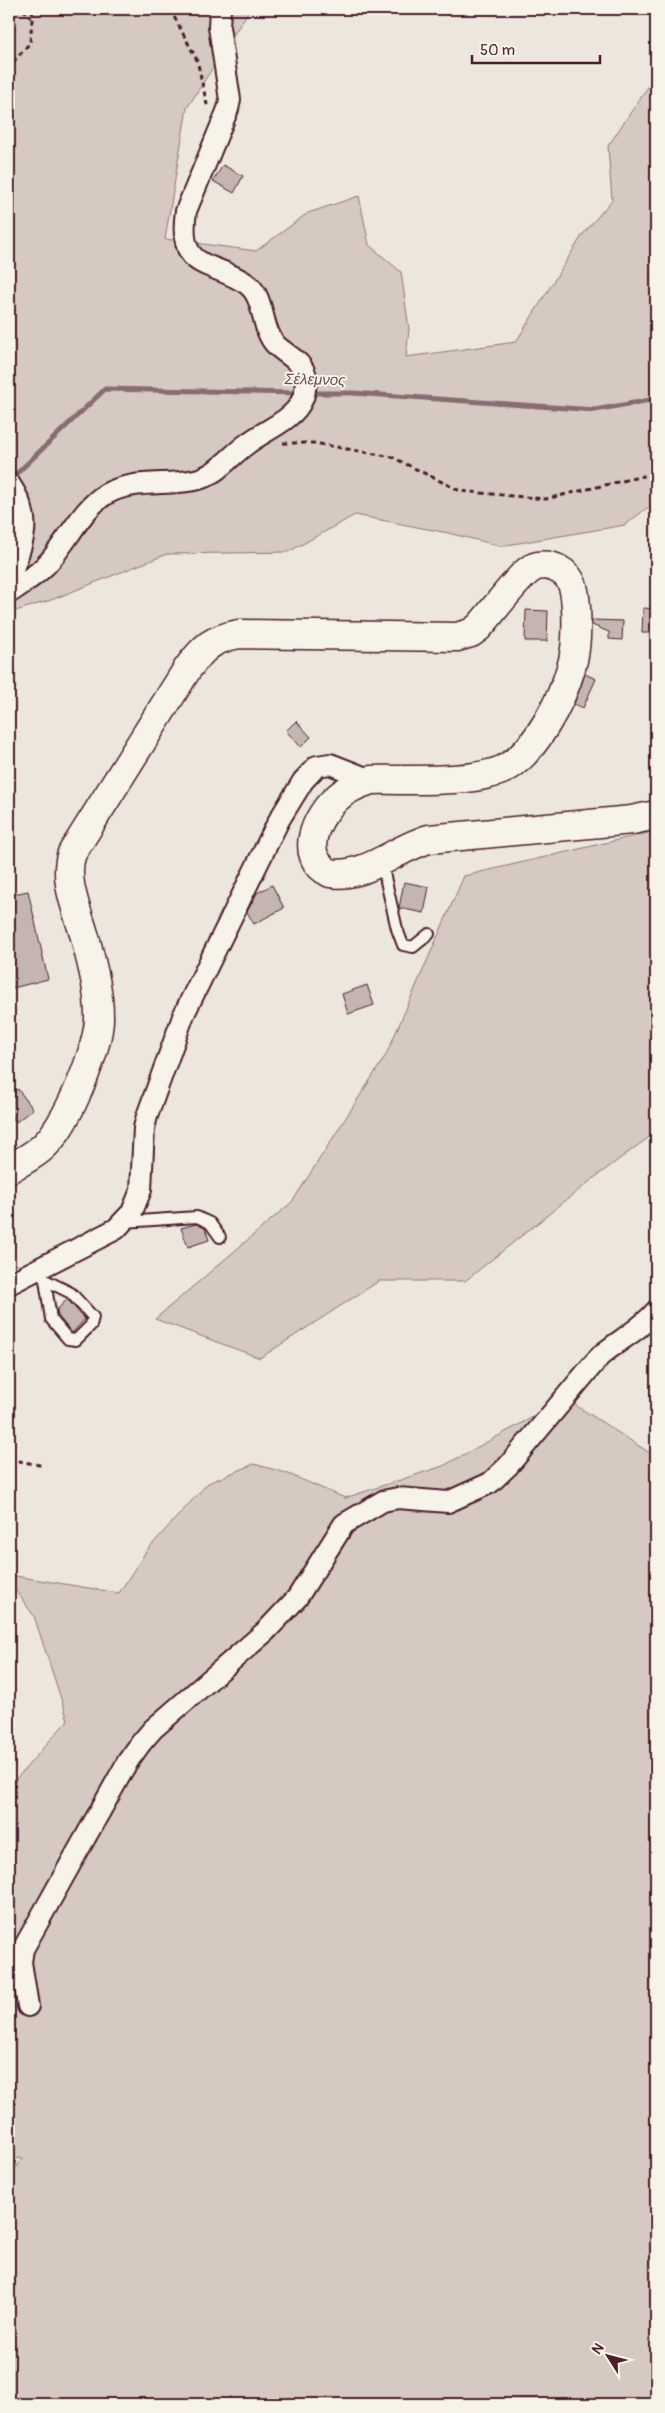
<svg xmlns="http://www.w3.org/2000/svg" width="665" height="2413" font-family="Pangolin,sans-serif">
  <style>
    .green { fill: #d5c9c2; stroke: #907476 }
    .lines { fill: none; stroke-linecap: round; stroke-linejoin: round }
    .stream { stroke: #896c6f; stroke-width: 5 }
    .building { fill: #c4b5b0; stroke: #4a1f2b }
    .service-casing { stroke: #4a1f2b; stroke-width: 14 }
    .minor-casing { stroke: #4a1f2b; stroke-width: 24 }
    .secondary-casing { stroke: #4a1f2b; stroke-width: 31 }
    .path { stroke: #4a1f2b; stroke-width: 3; stroke-dasharray: 5 4; stroke-linecap: butt }
    .service { stroke: #f7f3e8; stroke-width: 10 }
    .minor { stroke: #f7f3e8; stroke-width: 20 }
    .secondary { stroke: #f7f3e8; stroke-width: 28 }
    .labels { text-anchor: middle; dominant-baseline: central; stroke-width: 4; stroke-linejoin: round; paint-order: stroke }
    .water-label { font-size: 15px; font-style: italic; fill: #6f4c53; stroke: #f7f3e8 }
  </style>
  <rect width="100%" height="100%" fill="#ece6dd"/>
  <filter id="ink" filterUnits="userSpaceOnUse"><feTurbulence type="fractalNoise" baseFrequency=".02" numOctaves="2"/><feDisplacementMap in="SourceGraphic" scale="10" xChannelSelector="R" yChannelSelector="G"/><feConvolveMatrix kernelMatrix="1 2 1 2 8 2 1 2 1" color-interpolation-filters="sRGB"/></filter>
  <g filter="url(#ink)">
    <!-- green -->
    <g class="green">
      <path d="M9,9h241l-63,99 -22,131 91,12 52,-38 51,-17 10,49 32,27 8,57 -3,28 110,-15 67,-108 29,-34 -4,-54 48,-71v435l-9,-2 -22,17 -124,21 -53,-13 -93,-18 -67,37 -121,2 -116,46 -42,13z"/>
      <path d="M656,831v301l-62,46 -129,103h-86l-119,77 -105,-39 137,-117 94,-147 78,-179z"/>
      <path d="M566,1399l90,58v947h-647v-227l14,-19 -14,1v-372l59,-67 -34,-104 -25,-35v-6l110,18 28,-43 61,-67 46,-19 32,9 59,25 98,-32z"/>
    </g>
    <g class="lines">
      <!-- stream -->
      <g class="stream">
        <path d="M308,393h45l242,17 61,-11"/>
        <path d="M10,480l95,-91 195,4"/>
      </g>
    </g>
    <!-- building -->
    <g class="building">
      <path d="M223,165l20,11 -9,17 -21,-12z"/>
      <path d="M643,608l13,1v24h-14z"/>
      <path d="M526,610l22,1 -1,30h-22z"/>
      <path d="M592,620l31,1 -1,19 -13,-1v-7l-17,-7z"/>
      <path d="M585,674l11,5 -13,29 -9,-4z"/>
      <path d="M296,721l15,16 -10,10 -15,-16z"/>
      <path d="M404,882l25,5 -5,26 -25,-5z"/>
      <path d="M272,885l12,23 -30,16 -7,-12 10,-19z"/>
      <path d="M28,891l20,88 -39,10v-94z"/>
      <path d="M367,985l7,20 -26,9 -6,-20z"/>
      <path d="M18,1089l15,20 -17,13 -7,-9v-17z"/>
      <path d="M196,1224l9,4 4,12 -21,7 -7,-19z"/>
      <path d="M67,1299l18,20 -13,14 -14,-17 -1,-6z"/>
    </g>
    <g class="lines">
      <defs>
        <g id="service">
          <path d="M382,864l15,65 6,16 10,2 16,-13"/>
          <path d="M124,1222l73,-5 13,6 10,14"/>
          <path d="M38,1269l7,11 6,39 17,20 8,1 15,-15 2,-8 -22,-24 -26,-13"/>
        </g>
        <g id="minor">
          <path d="M9,483c27,40 13,57 0,98"/>
          <path d="M9,593c12,-8 25,-16 36,-27 21,-21 35,-56 61,-72 26,-15 59,-8 89,-14 21,-4 35,-24 52,-36 16,-13 47,-24 55,-44 3,-6 4,-17 4,-23 -2,-15 -20,-22 -30,-32 -16,-16 -10,-47 -29,-61 -37,-25 -70,-11 -61,-73l42,-102 2,-9 -11,-73 1,-18"/>
          <path d="M9,1284l107,-55 16,-17 9,-22 3,-62 3,-12 37,-102 95,-194 24,-39 14,-15 13,-2 41,16"/>
          <path d="M28,2006l-7,-44 2,-13 105,-188 13,-18 12,-14 113,-98 31,-33 47,-74 39,-23 15,-3 50,4 42,-19 18,-17 92,-110c19,-16 40,-26 56,-45"/>
        </g>
        <path id="secondary" d="M9,1169c13,-8 27,-14 37,-25 22,-22 54,-98 53,-128 0,-26 -7,-51 -13,-75 -7,-27 -24,-61 -14,-88l116,-185c16,-21 24,-29 51,-34l218,3 14,-4 8,-6c13,-14 39,-51 53,-59 8,-4 18,-3 26,1 16,8 17,23 18,39 1,19 1,41 -5,60 -9,32 -35,83 -65,100 -31,16 -99,11 -135,12 -12,4 -25,9 -34,18 -21,18 -40,59 -7,75 35,6 66,-25 99,-34l203,-19 24,-5"/>
      </defs>
      <!-- service casing -->
      <use href="#service" class="service-casing"/>
      <!-- minor casing -->
      <use href="#minor" class="minor-casing"/>
      <!-- secondary casing -->
      <use href="#secondary" class="secondary-casing"/>
      <!-- path -->
      <g class="path">
        <path d="M23,9l8,9"/>
        <path d="M170,9l27,51 11,49"/>
        <path d="M13,62l17,-19 3,-34"/>
        <path d="M283,443h31l78,14 68,34 86,8 110,-26"/>
        <path d="M9,1459l35,7"/>
      </g>
      <!-- service -->
      <use href="#service" class="service"/>
      <!-- minor -->
      <use href="#minor" class="minor"/>
      <!-- secondary -->
      <use href="#secondary" class="secondary"/>
    </g>
  </g>
  <g class="labels">
    <!-- water labels -->
    <g class="water-label">
      <text transform="translate(315 380) rotate(1)">Σέλεμνος</text>
    </g>
  </g>
  <!-- margin -->
  <rect width="665" height="2413" fill="none" stroke="#f7f3e8" stroke-width="30"/>
  <rect x="15" y="15" width="635" height="2383" fill="none" stroke="#4a1f2b" stroke-width="2" filter="url(#ink)"/>
  <!-- north arrow -->
  <g transform="translate(608 2356) rotate(306)" stroke="#f7f3e8" stroke-width="4" paint-order="stroke">
  <path d="M0-4L9 19L0 12L-9 19Z" fill="#4a1f2b"/>
  <text y="-8" font-size="14" font-weight="bold" text-anchor="middle" fill="#4a1f2b">N</text>
  </g>
  <!-- scale -->
  <path d="M472 55v8h128v-8" fill="none" stroke="#4a1f2b" stroke-width="2.5"/>
  <text x="480" y="55" font-size="15" fill="#4a1f2b" stroke="#f7f3e8" stroke-width="4" paint-order="stroke">50 m</text>
</svg>
